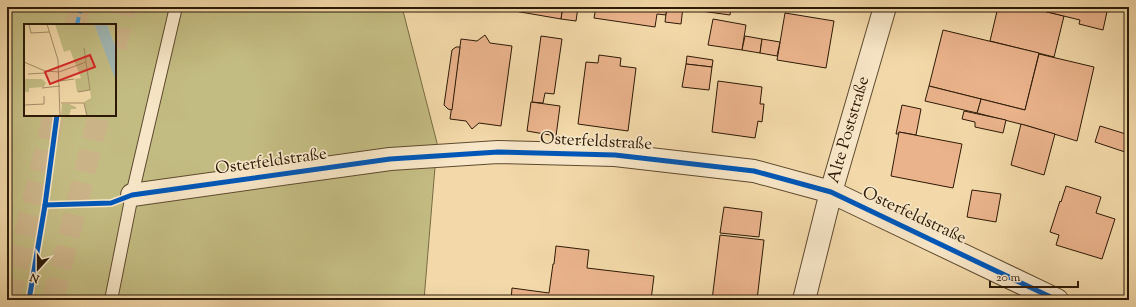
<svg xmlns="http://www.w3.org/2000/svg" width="1136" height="307" font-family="'Sorts Mill Goudy',serif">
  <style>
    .green { fill: #c3bc82; stroke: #786b44; fill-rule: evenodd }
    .building { fill: #eab38c; stroke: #2d1a06 }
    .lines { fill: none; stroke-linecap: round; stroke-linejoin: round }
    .trunk-tunnel { stroke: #cbb388; stroke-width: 22; stroke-dasharray: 22 11; stroke-linecap: butt }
    .service-casing { stroke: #5e4a2f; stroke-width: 14 }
    .minor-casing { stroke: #5e4a2f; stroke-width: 24 }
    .service { stroke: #f7e6c7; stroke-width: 12 }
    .minor { stroke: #f7e6c7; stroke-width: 22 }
    .quiet { stroke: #3d9bdd; stroke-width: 4; stroke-dasharray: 8 4; stroke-linecap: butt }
    .cycleway-casing { stroke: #f7e6c7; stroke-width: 8 }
    .cycleway { stroke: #0057b8; stroke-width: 5 }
    .labels { text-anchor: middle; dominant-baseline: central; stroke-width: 3.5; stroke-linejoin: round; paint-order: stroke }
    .street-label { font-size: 17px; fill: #2d1a06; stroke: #f7e6c7 }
    .inset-road { fill: none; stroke: #a48d68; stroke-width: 1 }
    .view { fill: #d62828; fill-opacity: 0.15; stroke: #d62828; stroke-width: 2 }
    .inset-edge { fill: none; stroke: #2d1a06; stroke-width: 2 }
  </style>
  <rect width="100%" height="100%" fill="#f3d9a9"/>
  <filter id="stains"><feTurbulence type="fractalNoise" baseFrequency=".005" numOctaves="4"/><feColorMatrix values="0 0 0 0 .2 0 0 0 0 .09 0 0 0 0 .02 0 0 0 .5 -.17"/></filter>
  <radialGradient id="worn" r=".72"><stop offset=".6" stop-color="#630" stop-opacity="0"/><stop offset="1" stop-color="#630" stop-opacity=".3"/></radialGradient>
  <!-- green -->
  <path class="green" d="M7,7h395l35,136 -13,157h-417zM25,25h90v90h-90z"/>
  <!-- building -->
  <g class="building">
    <path d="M503,7h60l-2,12 -58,-10z"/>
    <path d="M563,7h15l-2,14 -15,-2z"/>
    <path d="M596,7h71l-1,8 -9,-1 -2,13 -61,-9z"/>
    <path d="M667,7h16l-2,17 -16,-2z"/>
    <path d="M701,7h30l-1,8 -29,-4z"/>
    <path d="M998,7h29l37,9 -10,41 -64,-16z"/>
    <path d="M1027,7h81l-5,23 -24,-6 1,-4z"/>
    <path d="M785,13l49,8 -8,47 -49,-8z"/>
    <path d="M713,19l33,6 -4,25 -34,-5z"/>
    <path d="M943,30l96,23 -14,57 -96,-24z"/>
    <path d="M485,35l5,8 22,3 -11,80 -22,-3 -7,6 -6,-8 -16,-2 11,-80 16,2z"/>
    <path d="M541,36l21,3 -8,55 -9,-1 -2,10 -11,-1z"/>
    <path d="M745,36l17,3 -2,14 -18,-3z"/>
    <path d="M762,39l18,3 -3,14 -17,-3z"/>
    <path d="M456,47h4l-8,63 -4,-1 -4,-4 8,-55z"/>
    <path d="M1039,54l55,13 -17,74 -49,-15 -51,-13 4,-14 44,11z"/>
    <path d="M599,55l22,3 -1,8 16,2 -8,63 -50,-7 8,-62 12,1z"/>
    <path d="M687,56l26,4 -1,7 -26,-3z"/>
    <path d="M686,64l26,3 -3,23 -27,-3z"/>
    <path d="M718,81l44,6 -2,17h4l-2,18 -4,-1 -3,17 -43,-6z"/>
    <path d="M929,86l52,13 -4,14 -52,-12z"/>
    <path d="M531,102l29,4 -4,30 -29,-5z"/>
    <path d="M902,105l19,4 -5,26 -17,-3v2h-3z"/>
    <path d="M964,111l42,9 -3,13 -28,-6v-5l-13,-3z"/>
    <path d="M1021,124l34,10 -11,41 -33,-10z"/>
    <path d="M1100,126l29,9 -1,18 -33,-11z"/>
    <path d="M899,132l63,12 -9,44 -62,-12z"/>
    <path d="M1066,186l35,11 -5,16 19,6 -13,40 -46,-14 3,-10 -9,-3 10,-31 1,1z"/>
    <path d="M972,190l29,4 -5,28 -29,-5z"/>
    <path d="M724,207l38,5 -3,25 -39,-4z"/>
    <path d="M720,235l44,5 -7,60h-45z"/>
    <path d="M556,246l33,4 -2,18 67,8 -3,24h-140l1,-12 37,5 4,-29h1z"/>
  </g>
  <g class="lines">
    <!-- trunk-tunnel -->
    <g class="trunk-tunnel">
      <path d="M75,25l5,-18"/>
      <path d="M115,48l10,-41"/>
      <path d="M9,300l45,-185"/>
      <path d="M53,300l46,-185"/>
    </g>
    <defs>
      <path id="service" d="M111,300l21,-105 44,-188"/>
      <g id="minor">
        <path d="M132,195l258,-36 108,-7 117,3 139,16 77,21 226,108"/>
        <path id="s1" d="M804,300l27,-108 54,-185"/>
      </g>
    </defs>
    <!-- service casing -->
    <use href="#service" class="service-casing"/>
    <!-- minor casing -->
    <use href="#minor" class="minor-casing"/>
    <!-- service -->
    <use href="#service" class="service"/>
    <!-- minor -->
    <use href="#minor" class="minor"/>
    <!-- quiet -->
    <path class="quiet" d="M77,25l4,-18"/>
    <defs>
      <g id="cycleway">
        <path d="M45,205l66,-2 21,-8 258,-36 108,-7 117,3 139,16 77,21 226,108"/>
        <path d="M29,300l16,-95 12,-90"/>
      </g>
    </defs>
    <!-- cycleway casing -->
    <use href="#cycleway" class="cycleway-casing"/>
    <!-- cycleway -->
    <use href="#cycleway" class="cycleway"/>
  </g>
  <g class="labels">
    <!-- street labels -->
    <g class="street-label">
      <text stroke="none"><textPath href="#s1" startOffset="176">Alte Poststraße</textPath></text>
      <text transform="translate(596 142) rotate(3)">Osterfeldstraße</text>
      <text transform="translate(271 162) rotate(-8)">Osterfeldstraße</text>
      <text transform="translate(914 216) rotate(25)">Osterfeldstraße</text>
    </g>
  </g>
  <!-- overview -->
  <g transform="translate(24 24)">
    <rect width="92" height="92" fill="#f3d9a9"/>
    <path d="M31,0h39l22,53v39h-30l-2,-14 7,-4 -1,-8 -13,2 -2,-13 6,-1 -11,-28 -6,2zM83,0h9v24l-8,-21zM0,55h18l4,4 -2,4 -15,1v4h-5zM38,80h7l7,3v2h-5l-2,7h-8z" fill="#c3bc82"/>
    <path d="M70,0h13l9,24v33z" fill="#a0b7b4"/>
    <path class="inset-road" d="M5,0l2,9 18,-1M23,0l11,36 2,56M0,38l21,9 14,1 27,-10M4,50l17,-1M36,57l14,-2M18,64l18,-2M54,68l12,-2 -6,-42M37,79h23l3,13M0,81l20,-1v-8"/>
    <path class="view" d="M66,31l5,12 -45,17 -5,-12z"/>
    <rect width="92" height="92" class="inset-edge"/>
  </g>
  <!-- margin -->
  <rect width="1136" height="307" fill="none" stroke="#f3d9a9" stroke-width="24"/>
  <rect x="8" y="8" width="1120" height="291" fill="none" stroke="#2d1a06" stroke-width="2"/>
  <rect x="12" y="12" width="1112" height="283" fill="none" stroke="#2d1a06"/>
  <!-- north arrow -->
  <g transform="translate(38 269) rotate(201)" stroke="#f7e6c7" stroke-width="3" paint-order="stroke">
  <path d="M0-3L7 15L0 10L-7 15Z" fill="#2d1a06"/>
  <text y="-6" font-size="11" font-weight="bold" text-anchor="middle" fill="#2d1a06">N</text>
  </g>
  <!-- scale -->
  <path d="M990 281v6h88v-6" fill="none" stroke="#2d1a06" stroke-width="2"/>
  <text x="996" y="281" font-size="12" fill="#2d1a06" stroke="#f7e6c7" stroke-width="3" paint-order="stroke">20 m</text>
  <rect width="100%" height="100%" filter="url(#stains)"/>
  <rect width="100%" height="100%" fill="url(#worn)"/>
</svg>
